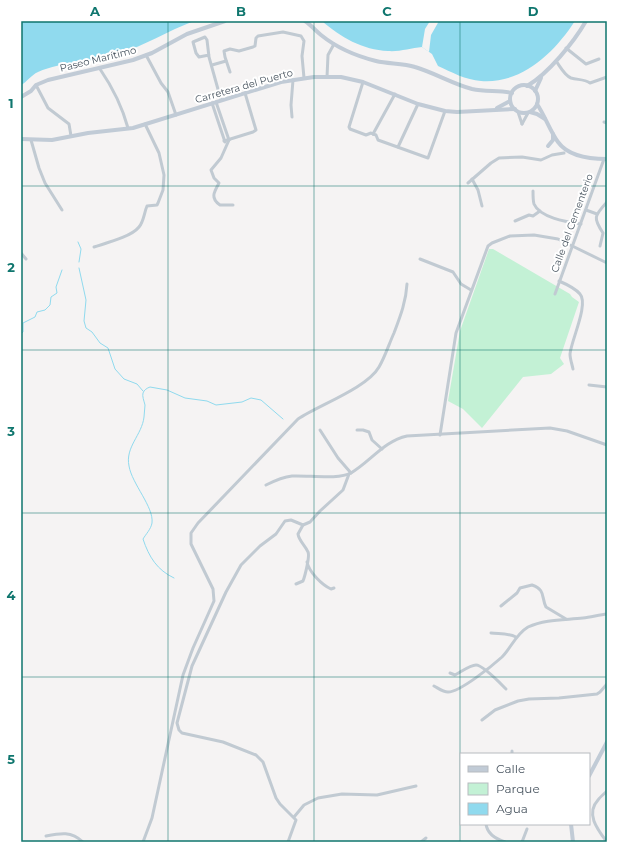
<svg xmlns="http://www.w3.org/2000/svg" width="628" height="863" font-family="Montserrat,sans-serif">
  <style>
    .green { fill: #c3f1d5 }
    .water { fill: #90daee }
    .pier { fill: #f5f3f3 }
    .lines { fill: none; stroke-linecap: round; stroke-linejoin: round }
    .stream { stroke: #90daee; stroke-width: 1 }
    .street { stroke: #c1cad2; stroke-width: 3 }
    .secondary { stroke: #c1cbd6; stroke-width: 4 }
    .grid { fill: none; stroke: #0f766e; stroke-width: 1; stroke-opacity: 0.55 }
    .labels { text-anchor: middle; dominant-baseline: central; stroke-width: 4; stroke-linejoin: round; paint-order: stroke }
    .street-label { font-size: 10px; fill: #4a5661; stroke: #fff }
    .neatline { fill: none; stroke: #0f766e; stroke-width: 1.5 }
    .grid-label { font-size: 13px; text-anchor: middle; font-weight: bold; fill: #0f766e }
  </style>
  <rect width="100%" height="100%" fill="#f5f3f3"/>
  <!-- green -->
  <path class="green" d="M489,249h4l77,45 2,3 7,5 -19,56 4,6 -13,10 -28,3 -41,51 -19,-19 -15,-8 12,-70z"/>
  <!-- water -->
  <g class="water">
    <path d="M21,21h173c-26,10 -49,24 -75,33 -27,9 -56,7 -81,18 -7,3 -11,10 -17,13z"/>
    <path d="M322,21h253c-21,32 -53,63 -94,60 -15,-1 -30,-9 -43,-15l-6,-12 -10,-7c-11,1 -23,5 -34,4 -25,-1 -48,-14 -66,-30z"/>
  </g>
  <!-- pier -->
  <path class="pier" d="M430,21h9l-8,14 -2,17 -7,-5 3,-18z"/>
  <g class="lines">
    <!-- stream -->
    <g class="stream">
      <path d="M78,242l3,7 -2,13"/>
      <path d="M79,268l7,32 -2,21 2,7 6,4 8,11 8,5 7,21 9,10 13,5 6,7"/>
      <path d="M21,334l2,-2v-9l12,-6 2,-5 8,-2 5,-5 1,-8 6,-4 -1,-6 6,-17"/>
      <path d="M174,578c-17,-8 -25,-21 -31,-39 3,-5 8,-10 9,-16 2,-16 -20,-39 -23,-57 -4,-19 13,-31 15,-49 0,-4 1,-8 1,-12 -1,-4 -3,-9 -2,-12 1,-3 4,-5 7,-6l17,3 18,8 22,3 9,4 26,-3 9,-4 10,2 22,19"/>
    </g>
    <!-- street -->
    <g class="street">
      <path d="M566,48l20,16 13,-5"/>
      <path d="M146,55l15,28 7,9 8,23"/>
      <path d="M209,55l-10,2 -3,-4 -3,-11 12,-5 2,3 2,17 12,43"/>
      <path d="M556,61c4,5 8,14 15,17 7,2 13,1 19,5l17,-6"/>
      <path d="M212,65l14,-4"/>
      <path d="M100,69c13,19 22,37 28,59"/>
      <path d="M230,72l-5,-15 -1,-6 6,-2 9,2 14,-4 2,-1 1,-8 2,-2 25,-4 18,4 3,5 -2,15 2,22"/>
      <path d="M327,77l1,-22 6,-11"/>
      <path d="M363,82l-14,45 1,2 16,6 5,-2 2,1"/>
      <path d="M36,85l12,23 21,16 2,12"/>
      <path d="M216,102l13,38"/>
      <path d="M212,103l13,39"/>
      <path d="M518,112l4,12"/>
      <path d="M292,117l-1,-12 2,-25"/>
      <path d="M604,122l3,1"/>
      <path d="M522,124l6,-11"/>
      <path d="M373,134l3,1 2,5 50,18 17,-47"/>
      <path d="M373,134l22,-40"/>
      <path d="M31,140l8,28 6,15 17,27"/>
      <path d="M229,140l-8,18 -10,12 3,8 5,5c-5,9 -9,15 1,22h13"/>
      <path d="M224,141l29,-9 3,-2 -11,-37"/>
      <path d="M398,147l20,-43"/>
      <path d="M472,179l6,11 4,16"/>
      <path d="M468,183l23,-20 8,-5 23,-1 19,3 11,-5 12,-2"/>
      <path d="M533,191c0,4 0,10 1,13 6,14 34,18 47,20"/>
      <path d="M586,210l11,4"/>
      <path d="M515,221l14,-6 4,1 7,-5"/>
      <path d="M600,246l3,-13c-10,-15 -9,-17 4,-31"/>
      <path d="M94,247c12,-4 37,-10 45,-20 5,-6 5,-14 8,-21l10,-1 1,-2 5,-13 1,-15 -5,-22 -14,-29"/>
      <path d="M21,253l5,6"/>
      <path d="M420,259l33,13 8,12 10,6"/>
      <path d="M559,281c7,3 16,7 21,13 9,10 -9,47 -10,60 0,5 2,10 3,15"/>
      <path d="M555,294l49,-135"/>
      <path d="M589,385l18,2"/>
      <path d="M320,430l18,28 13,15"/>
      <path d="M357,430h6l6,2 3,8 10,9"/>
      <path d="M440,435l16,-102 32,-87 4,-3 18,-7 24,-1 24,4 49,24"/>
      <path d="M266,485c8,-4 17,-8 26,-9 16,-1 46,4 59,-3 19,-11 33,-32 56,-37l143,-8 17,3 40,14"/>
      <path d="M307,562c2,10 15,23 24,27l3,-1"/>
      <path d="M296,584l7,-3c2,-5 7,-25 5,-29 -3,-7 -9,-11 -10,-18l5,-9 7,-3 10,-11 23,-21 6,-16"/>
      <path d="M501,606l16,-13 3,-5 12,-3c14,5 9,12 14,22l20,12"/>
      <path d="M491,633c9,1 17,0 25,4"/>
      <path d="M450,673l5,2c6,-3 15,-10 21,-10 7,0 24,18 30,24"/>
      <path d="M434,686c4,2 9,6 14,6 12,0 44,-26 54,-35 9,-9 14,-23 26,-30 17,-8 37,-7 55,-9 8,-1 16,-3 24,-4"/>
      <path d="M482,720l13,-10 23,-9 11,-2 30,-1 38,-4 3,-2 7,-8"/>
      <path d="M512,751v3"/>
      <path d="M607,791c-3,3 -7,6 -9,9 -13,14 0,30 9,42"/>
      <path d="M294,817l10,-12 14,-7 24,-4 35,1 39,-9"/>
      <path d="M486,824c1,9 10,15 19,18"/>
      <path d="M46,836c15,-3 25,-5 37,6"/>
      <path d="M143,842l9,-24 31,-143 10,-27 21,-47 -1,-12 -22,-45v-11l7,-10 100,-104c21,-14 69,-31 81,-52 6,-10 10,-23 15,-34 6,-16 12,-31 13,-49"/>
      <path d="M288,842l8,-22 -16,-16 -4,-6 -13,-36 -7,-7 -33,-13 -41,-9 -3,-3 -2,-7 15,-57 34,-74 15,-27 19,-19 16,-12 9,-13 6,-1 12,5"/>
      <path d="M421,842l5,-4"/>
      <path d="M522,842l5,-13"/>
    </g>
    <!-- secondary -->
    <g class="secondary">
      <path d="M305,21c6,4 11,10 16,14 16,13 35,21 55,26 13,3 27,2 39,6 20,6 38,17 57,22 14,3 27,1 40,4"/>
      <circle cx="524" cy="99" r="14"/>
      <path d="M527,86c21,-12 47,-44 59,-65"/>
      <path d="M535,91l6,-13"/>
      <path d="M21,97l10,-6 5,-6 12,-5 85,-20 19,-7 35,-19 38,-13"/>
      <path d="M537,104c8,12 13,27 21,38 10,14 33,17 49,17"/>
      <path d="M497,108l13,-7"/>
      <path d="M530,112l7,2 8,5"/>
      <path d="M21,139l31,1 36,-7 45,-5 148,-46 33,-5h27l22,5 55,22 27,7 12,1 58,-3"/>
      <path d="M548,146l5,-6v-6"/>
      <path d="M589,776l18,-34"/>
      <path d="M571,824l2,18"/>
    </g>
  </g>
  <!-- grid -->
  <path class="grid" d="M168,21v821M314,21v821M460,21v821M21,186h586M21,350h586M21,513h586M21,677h586"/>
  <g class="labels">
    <!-- street labels -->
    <g class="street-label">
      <text transform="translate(98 59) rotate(-14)">Paseo Marítimo</text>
      <text transform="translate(244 86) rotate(-16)">Carretera del Puerto</text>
      <text transform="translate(572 223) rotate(-70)">Calle del Cementerio</text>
    </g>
  </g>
  <!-- border -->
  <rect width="628" height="863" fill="none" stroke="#ffffff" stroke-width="44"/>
  <!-- legend -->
  <rect x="460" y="753" width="130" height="72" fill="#ffffff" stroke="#b7bbc0"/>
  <rect x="468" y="766" width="20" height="6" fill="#c1cbd6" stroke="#b7bbc0"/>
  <text x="496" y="773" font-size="12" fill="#4a5661">Calle</text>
  <rect x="468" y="783" width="20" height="12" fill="#c3f1d5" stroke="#b7bbc0"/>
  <text x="496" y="793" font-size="12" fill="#4a5661">Parque</text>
  <rect x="468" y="803" width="20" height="12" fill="#90daee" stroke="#b7bbc0"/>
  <text x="496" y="813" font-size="12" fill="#4a5661">Agua</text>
  <rect x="22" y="22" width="584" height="819" class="neatline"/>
  <g class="grid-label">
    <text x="95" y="16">A</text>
    <text x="241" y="16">B</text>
    <text x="387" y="16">C</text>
    <text x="533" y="16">D</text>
    <text x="11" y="108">1</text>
    <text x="11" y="272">2</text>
    <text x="11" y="436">3</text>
    <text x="11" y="600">4</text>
    <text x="11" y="764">5</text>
  </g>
</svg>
